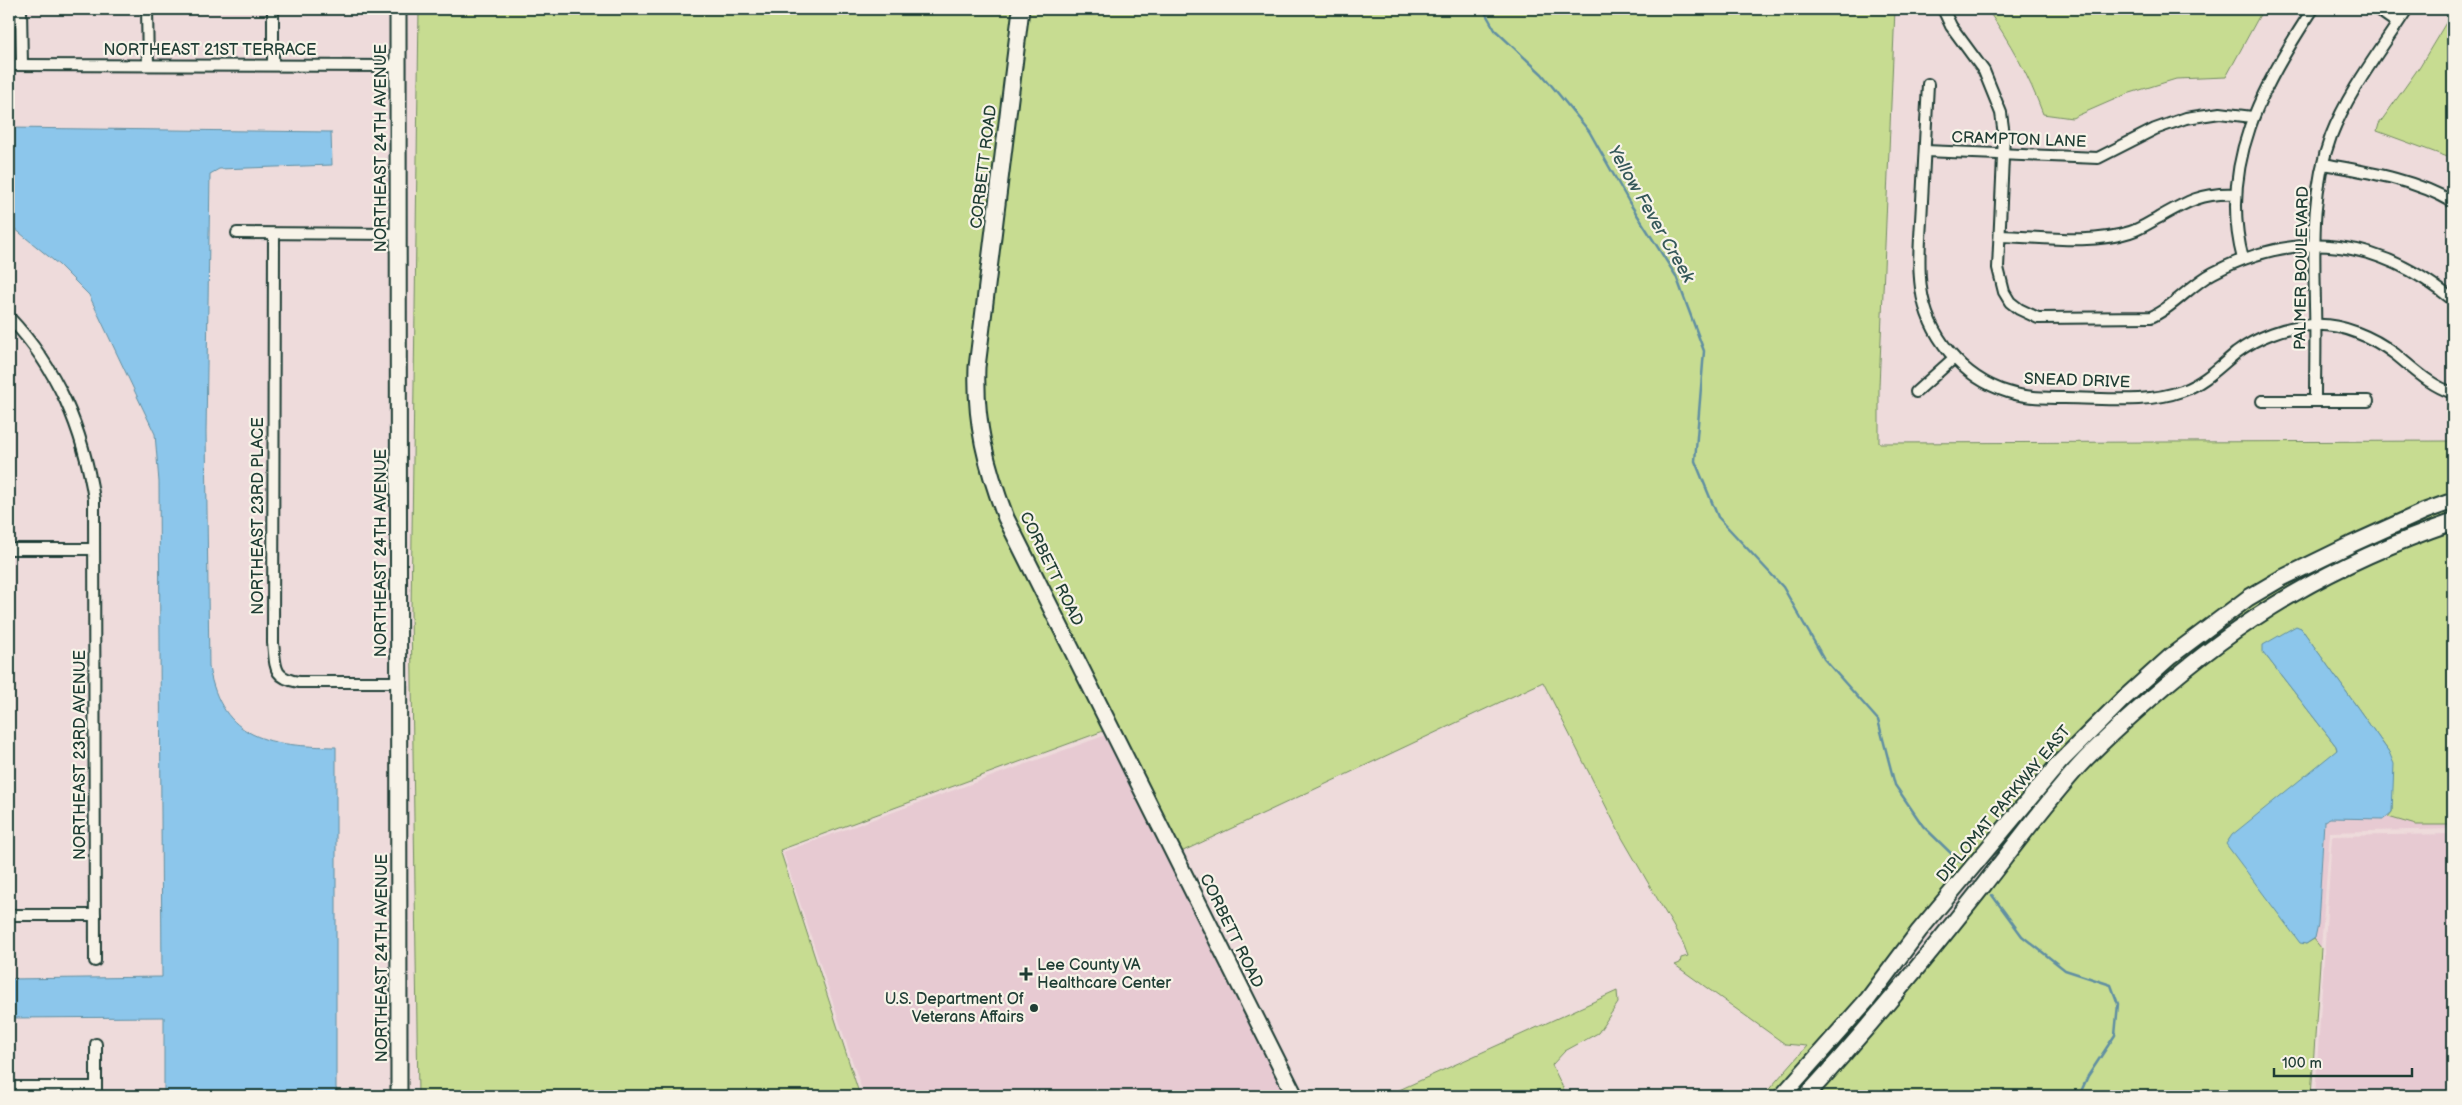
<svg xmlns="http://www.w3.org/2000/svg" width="2462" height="1105" font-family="'Balsamiq Sans',sans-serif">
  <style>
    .built { fill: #e7cad2 }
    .green { fill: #c7dc91; stroke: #738c62 }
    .water { fill: #8cc6eb; stroke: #608fa2 }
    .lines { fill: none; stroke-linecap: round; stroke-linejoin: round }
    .stream { stroke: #608fa2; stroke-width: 2.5 }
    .street-casing { stroke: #1f3d34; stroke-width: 14 }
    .secondary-casing { stroke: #1f3d34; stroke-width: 19 }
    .street { stroke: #f7f3e8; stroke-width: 10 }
    .secondary { stroke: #f7f3e8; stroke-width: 15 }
    .poi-dot { fill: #1f3d34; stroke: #f7f3e8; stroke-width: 2 }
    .labels { text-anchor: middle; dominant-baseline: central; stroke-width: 4.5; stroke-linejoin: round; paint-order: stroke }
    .street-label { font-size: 16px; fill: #1f3d34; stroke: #f7f3e8 }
    .poi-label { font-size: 16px; fill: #1f3d34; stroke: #f7f3e8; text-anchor: start }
    .water-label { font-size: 18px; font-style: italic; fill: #355859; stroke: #f7f3e8 }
  </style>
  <rect width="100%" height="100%" fill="#eedbdb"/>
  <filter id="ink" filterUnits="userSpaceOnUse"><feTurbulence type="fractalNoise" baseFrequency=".02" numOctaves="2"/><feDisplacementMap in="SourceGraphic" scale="10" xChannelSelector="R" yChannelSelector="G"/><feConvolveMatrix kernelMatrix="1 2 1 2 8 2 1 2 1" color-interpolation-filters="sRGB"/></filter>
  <g filter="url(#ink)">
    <!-- built -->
    <g class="built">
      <path d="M1109,734l179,362h-424l-81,-244z"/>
      <path d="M2388,817l28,8h37v4l-123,3 -9,116 -7,-9 4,-15 6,-103 6,-3 54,1z"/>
      <path d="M2453,834v262h-138l17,-260z"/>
    </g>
    <!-- green -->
    <g class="green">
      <path d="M419,9h597l-39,435 129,286 -326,120 80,246h-442l-7,-485z"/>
      <path d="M1026,9h869l-16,377v57l574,-2v54l-153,68 -181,133 -255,300 -89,100h-12l44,-50 -22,-2 -110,-79 5,-2 1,-5 7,-2 -5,-13 -62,-107 -78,-154 -364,171 -149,-297 -32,-73 -14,-77 1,-36z"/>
      <path d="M1987,9h276l-37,68 -50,2 -49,15 -55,24 -29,-4c-14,-38 -33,-72 -56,-105z"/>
      <path d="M2453,11v148l-76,-28 2,-7 41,-58z"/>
      <path d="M2453,506v10l-99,40 -5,-5z"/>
      <path d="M2453,528v297h-37l-28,-8 4,-5 -3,-60 -88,-124 -5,-1 -33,25 73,94 1,5 -108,88 71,103 6,2 8,-5 7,9 -10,148h-498l253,-307 42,-45 131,-111 122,-69z"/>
      <path d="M2296,577l3,6 -194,150 -5,-5 25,-24 94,-79z"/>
      <path d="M1617,991l1,12 -20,30 -33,18 -13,14 15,31h-181z"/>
      <path d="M1823,1059l5,5 -29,32h-10z"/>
    </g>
    <!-- water -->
    <g class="water">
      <path d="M9,128l322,4 1,33 -113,4 -9,5 -4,258 3,235c13,74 62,79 127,80v341l3,8h-175v-79l-155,1v-39l153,-2 -3,-495 -4,-48 -66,-139 -30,-30 -50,-41z"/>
      <path d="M2296,626l5,2 88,124 5,12 -2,48 -8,7 -54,-1 -6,3 -6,103 -3,14 -9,6 -6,-1 -74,-99 6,-9 105,-85 -1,-4 -73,-94v-7z"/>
    </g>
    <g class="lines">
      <!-- stream -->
      <g class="stream">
        <path d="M1483,9l12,21 47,44 47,57 40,71 47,74 28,75 -9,110 23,56 65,70 41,72 54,61 17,65 28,41 37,36"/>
        <path d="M1992,895l30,41 43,34 46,15 7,19 -3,31 -27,41 -9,20"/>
      </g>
      <defs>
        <g id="street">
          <path d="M21,9l1,56"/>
          <path d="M147,9l1,56"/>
          <path d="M273,9v56"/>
          <path d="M1943,9l8,17 33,45 17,42 3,22 -6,133 6,24 6,10 9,7 19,9 113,-1c23,-10 39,-32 62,-44 85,-45 167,-34 240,27"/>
          <path d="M2377,9l20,14"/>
          <path d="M9,65l389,1"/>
          <path d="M1928,84c-2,39 -4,78 -6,117 -1,29 -5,59 -1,87 6,47 41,90 87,104 19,6 38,6 57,6 38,0 81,6 117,-7 22,-8 36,-23 54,-38 21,-16 50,-27 77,-28 28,-2 60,12 82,29 19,15 34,31 58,39"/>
          <path d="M1925,151l173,7 57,-29 31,-11 34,-5 32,4"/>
          <path d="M2323,164c44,8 91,15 130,38"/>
          <path d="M237,233l162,1"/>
          <path d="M274,234l-1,409c3,23 -1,35 26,39h100"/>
          <path d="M2000,236c42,1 90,9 130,-4 10,-3 19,-9 28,-14 28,-16 45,-26 78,-24"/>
          <path d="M2243,259c-25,-93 20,-175 70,-250"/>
          <path d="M9,317c49,52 74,112 85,182l1,462"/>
          <path d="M1916,392l38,-34"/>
          <path d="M2315,400c0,-32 1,-64 0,-95 -1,-57 -4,-115 16,-169 18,-46 50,-86 76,-127"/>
          <path d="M2262,401h106"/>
          <path d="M9,549h84"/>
          <path d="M9,915h86"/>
          <path d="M96,1044v52"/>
          <path d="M9,1087h87"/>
        </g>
        <g id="secondary">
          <path d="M398,9l1,1087"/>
          <path d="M1021,9l-44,358c-2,56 9,99 29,151l289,578"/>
          <path d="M1782,1096l86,-97 51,-68 141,-169 62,-62 49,-44 77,-58 34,-20 70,-34 73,-33 28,-10"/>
          <path d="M1806,1096c62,-67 120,-138 177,-210 31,-40 62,-82 96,-120 22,-24 47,-46 71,-67 95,-84 184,-136 303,-177"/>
        </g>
      </defs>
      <!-- street casing -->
      <use href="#street" class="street-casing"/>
      <!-- secondary casing -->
      <use href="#secondary" class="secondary-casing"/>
      <!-- street -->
      <use href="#street" class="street"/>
      <!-- secondary -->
      <use href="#secondary" class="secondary"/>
    </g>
  </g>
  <!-- markers -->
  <g class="poi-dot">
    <path d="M1023.5 966.5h5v5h5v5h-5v5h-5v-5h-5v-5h5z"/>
    <circle cx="1034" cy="1008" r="5"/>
  </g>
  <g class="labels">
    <!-- street labels -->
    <g class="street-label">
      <text x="210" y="50">NORTHEAST 21ST TERRACE</text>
      <text transform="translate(2019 140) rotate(2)">CRAMPTON LANE</text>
      <text transform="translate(381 148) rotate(-90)">NORTHEAST 24TH AVENUE</text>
      <text transform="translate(984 167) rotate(-83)">CORBETT ROAD</text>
      <text transform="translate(2302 268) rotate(-89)">PALMER BOULEVARD</text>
      <text transform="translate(2077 381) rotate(2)">SNEAD DRIVE</text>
      <text transform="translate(258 516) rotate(-90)">NORTHEAST 23RD PLACE</text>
      <text transform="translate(381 553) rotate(-90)">NORTHEAST 24TH AVENUE</text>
      <text transform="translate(1051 569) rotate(64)">CORBETT ROAD</text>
      <text transform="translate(80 755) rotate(-90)">NORTHEAST 23RD AVENUE</text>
      <text transform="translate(2004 804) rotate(-50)">DIPLOMAT PARKWAY EAST</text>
      <text transform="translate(1231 931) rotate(64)">CORBETT ROAD</text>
      <text transform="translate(382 958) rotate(-90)">NORTHEAST 24TH AVENUE</text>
    </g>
    <!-- poi labels -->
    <g class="poi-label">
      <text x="1037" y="965">Lee County VA<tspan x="1037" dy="18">Healthcare Center</tspan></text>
      <text x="1024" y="999" text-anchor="end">U.S. Department Of<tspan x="1024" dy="18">Veterans Affairs</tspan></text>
    </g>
    <!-- water labels -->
    <g class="water-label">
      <text transform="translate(1651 214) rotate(60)">Yellow Fever Creek</text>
    </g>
  </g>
  <!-- margin -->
  <rect width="2462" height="1105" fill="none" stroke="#f7f3e8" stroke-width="30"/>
  <rect x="15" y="15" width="2432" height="1075" fill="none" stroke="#1f3d34" stroke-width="2" filter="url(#ink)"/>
  <!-- scale -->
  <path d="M2274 1068v8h138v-8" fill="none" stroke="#1f3d34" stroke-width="2.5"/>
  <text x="2282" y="1068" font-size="15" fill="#1f3d34" stroke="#f7f3e8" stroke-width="4" paint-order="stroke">100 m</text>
</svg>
